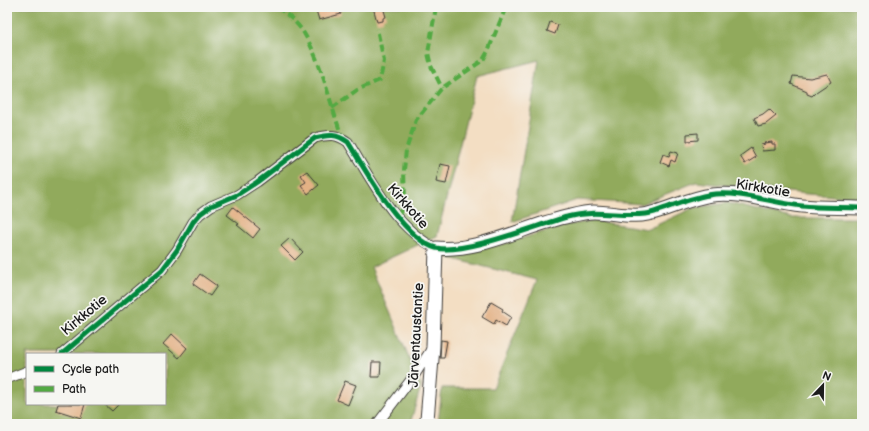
<svg xmlns="http://www.w3.org/2000/svg" width="869" height="431" font-family="'Balsamiq Sans',sans-serif">
  <style>
    .forest { fill: #91aa5c; stroke: #56633c; fill-rule: evenodd }
    .building { fill: #e3b185 }
    .lines { fill: none; stroke-linecap: round; stroke-linejoin: round }
    .street-casing { stroke: #3c3935; stroke-width: 11 }
    .secondary-casing { stroke: #3c3935; stroke-width: 15 }
    .street { stroke: #fff; stroke-width: 9 }
    .secondary { stroke: #fff; stroke-width: 13 }
    .quiet { stroke: #52a943; stroke-width: 4; stroke-dasharray: 8 4; stroke-linecap: butt }
    .cycleway-casing { stroke: #f6f6f2; stroke-width: 8 }
    .cycleway { stroke: #00873e; stroke-width: 5 }
    .labels { text-anchor: middle; dominant-baseline: central; stroke-width: 3.5; stroke-linejoin: round; paint-order: stroke }
    .street-label { font-size: 14px; fill: #1c1c1c; stroke: #f6f6f2 }
  </style>
  <rect width="100%" height="100%" fill="#f6f6f2"/>
  <filter id="ink" filterUnits="userSpaceOnUse"><feTurbulence type="fractalNoise" baseFrequency=".025" numOctaves="2"/><feDisplacementMap in="SourceGraphic" scale="8" xChannelSelector="R" yChannelSelector="G"/><feConvolveMatrix kernelMatrix="1 2 1 2 8 2 1 2 1" color-interpolation-filters="sRGB"/></filter>
  <filter id="wash" filterUnits="userSpaceOnUse"><feTurbulence type="fractalNoise" baseFrequency=".012" numOctaves="4" result="noise"/><feDisplacementMap in="SourceGraphic" scale="16" xChannelSelector="R" yChannelSelector="G"/><feGaussianBlur stdDeviation="0.9" result="paint"/><feColorMatrix in="noise" values="0 0 0 0 0 0 0 0 0 0 0 0 0 0 0 0 0 1.4 0 .05"/><feComposite in="paint" operator="in"/></filter>
  <g filter="url(#wash)">
    <rect width="100%" height="100%" fill="#f3dec3"/>
    <!-- forest -->
    <g class="forest">
      <path d="M7,7h855v191l-55,-4 -111,-12 -55,22 -64,-4 -65,22 27,-162 -62,16 -40,160 -66,31 50,119 -11,38h-403zM27,354h138v50h-138z"/>
      <path d="M728,203l63,15h71v206h-424l4,-36h51l44,-108 -95,-24 61,-12 63,-19 30,-4 52,8 45,-21z"/>
    </g>
    <g id="blocks">
      <!-- building -->
      <g class="building">
        <path d="M315,7h24l2,7 -22,6z"/>
        <path d="M373,7h10l3,10 -3,1v3l-6,1z"/>
        <path d="M550,22l8,3 -3,9 -8,-3z"/>
        <path d="M827,74l4,8 -15,10 -4,4 -5,-2v-3l-16,-7 2,-8 17,2z"/>
        <path d="M769,109l7,7 -10,8 -8,2 -4,-8 9,-4z"/>
        <path d="M698,133v7l-11,1v-7z"/>
        <path d="M772,142v2h3v6l-13,1 -1,-6 4,-1 -1,-1z"/>
        <path d="M751,148l5,9 -11,7 -5,-8z"/>
        <path d="M671,151l7,2 -3,9 -4,-2 -2,6 -9,-4 3,-8 6,2z"/>
        <path d="M440,164l10,2 -4,18 -10,-2z"/>
        <path d="M307,171l12,14 -11,9 -7,-9 5,-3 -5,-7z"/>
        <path d="M233,207l27,22 -7,9 -16,-13 2,-1 -12,-9z"/>
        <path d="M290,238l13,14 -8,8 -14,-14z"/>
        <path d="M200,274l17,12 -7,10 -17,-12z"/>
        <path d="M491,302l12,7 -1,2 9,6 -5,9 -10,-6 -2,4 -12,-7z"/>
        <path d="M172,334l15,14 -8,10 -16,-14z"/>
        <path d="M441,340l6,1 -3,17h-4z"/>
        <path d="M372,362h9l-1,15h-9z"/>
        <path d="M345,381l11,4 -8,20 -11,-5z"/>
        <path d="M58,404h27l-4,14 -25,-8z"/>
        <path d="M104,404h15l-7,7z"/>
      </g>
    </g>
  </g>
  <g filter="url(#ink)">
    <use href="#blocks" fill-opacity="0" stroke="#3c3935" stroke-width="1"/>
    <g class="lines">
      <defs>
        <g id="street">
          <path d="M62,354l100,-84 15,-20 16,-28 7,-8 11,-8 26,-11 20,-13 58,-44c14,-4 22,-4 33,4 23,37 47,87 88,106"/>
          <path d="M7,379l20,-8"/>
          <path d="M377,424l39,-51 16,-25"/>
        </g>
        <path id="secondary" d="M425,424l2,-4 6,-73 3,-99c46,4 90,-23 134,-32 8,-2 17,-4 24,-4 18,0 37,6 54,2 22,-5 41,-16 64,-19 30,-4 60,8 90,11 19,2 40,1 60,2"/>
      </defs>
      <!-- street casing -->
      <use href="#street" class="street-casing"/>
      <!-- secondary casing -->
      <use href="#secondary" class="secondary-casing"/>
      <!-- street -->
      <use href="#street" class="street"/>
      <!-- secondary -->
      <use href="#secondary" class="secondary"/>
      <!-- quiet -->
      <g class="quiet">
        <path d="M277,7c10,7 22,17 28,28 18,31 25,69 37,102"/>
        <path d="M436,7l-8,46 3,13 11,22"/>
        <path d="M332,108l25,-18 23,-10 4,-19 -7,-32"/>
        <path d="M398,217l7,-16 -1,-31 2,-20 10,-30 26,-32 41,-28 5,-9 18,-44"/>
      </g>
      <defs>
        <path id="cycleway" d="M62,354l100,-84 15,-20 16,-28 7,-8 11,-8 26,-11 20,-13 58,-44c14,-4 22,-4 33,4 18,29 55,97 88,106 28,7 101,-23 131,-31 27,-8 52,0 78,-3 7,0 14,-4 21,-6 16,-6 32,-12 49,-14 30,-2 57,9 87,12 19,2 40,1 60,2"/>
      </defs>
      <!-- cycleway casing -->
      <use href="#cycleway" class="cycleway-casing"/>
      <!-- cycleway -->
      <use href="#cycleway" class="cycleway"/>
    </g>
  </g>
  <g class="labels">
    <!-- street labels -->
    <g class="street-label">
      <text transform="translate(763 188) rotate(9)">Kirkkotie</text>
      <text transform="translate(408 206) rotate(49)">Kirkkotie</text>
      <text transform="translate(84 315) rotate(-40)">Kirkkotie</text>
      <text transform="translate(416 335) rotate(-87)">Järventaustantie</text>
    </g>
  </g>
  <!-- margin -->
  <rect width="869" height="431" fill="none" stroke="#f6f6f2" stroke-width="24"/>
  <!-- legend -->
  <rect x="26" y="353" width="140" height="52" fill="#f6f6f2" stroke="#9f9f9c"/>
  <rect x="34" y="366" width="20" height="6" fill="#00873e" stroke="#9f9f9c"/>
  <text x="62" y="373" font-size="12" fill="#1c1c1c">Cycle path</text>
  <rect x="34" y="386" width="20" height="6" fill="#52a943" stroke="#9f9f9c"/>
  <text x="62" y="393" font-size="12" fill="#1c1c1c">Path</text>
  <!-- north arrow -->
  <g transform="translate(823 385) rotate(22)" stroke="#f6f6f2" stroke-width="3" paint-order="stroke">
  <path d="M0-3L7 15L0 10L-7 15Z" fill="#1c1c1c"/>
  <text y="-6" font-size="11" font-weight="bold" text-anchor="middle" fill="#1c1c1c">N</text>
  </g>
</svg>
